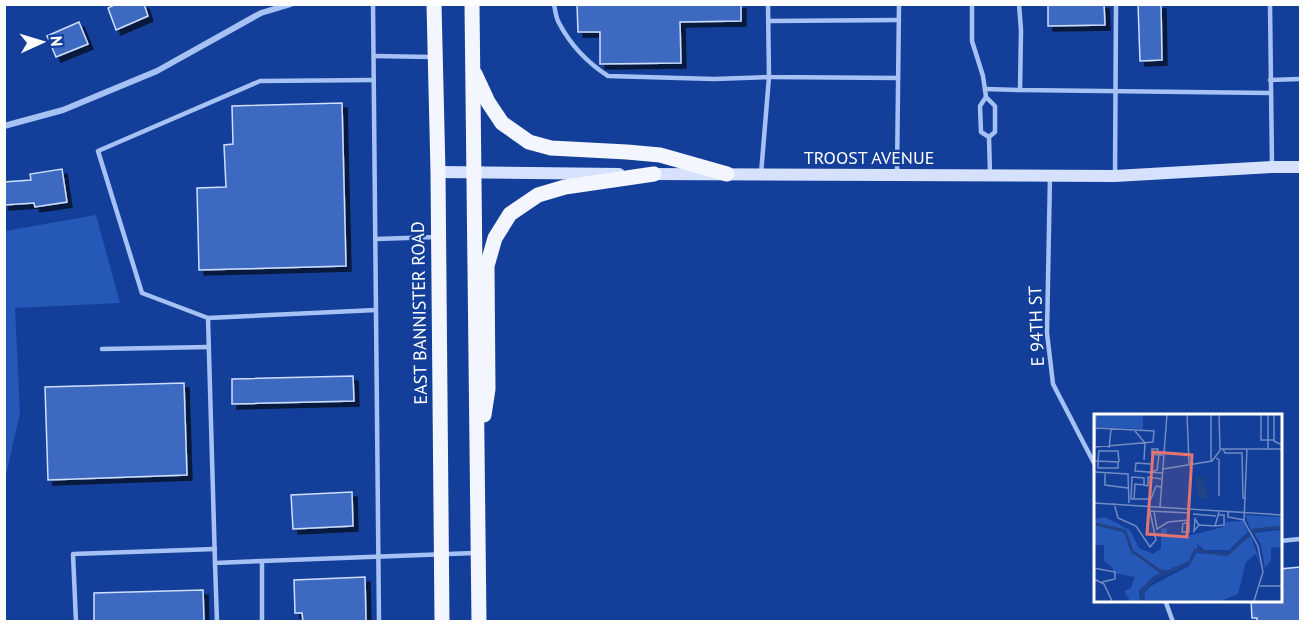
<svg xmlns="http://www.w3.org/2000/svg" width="1305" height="626" font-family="'PT Sans',sans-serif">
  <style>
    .green { fill: #2658b8 }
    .building { fill: #3c69c1; stroke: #cedefd; stroke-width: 1.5; filter: url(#shadow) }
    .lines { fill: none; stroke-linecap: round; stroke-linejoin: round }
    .lane { stroke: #a6c1f3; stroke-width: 4.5 }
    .street { stroke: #a6c1f3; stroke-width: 6 }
    .secondary { stroke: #d6e2fd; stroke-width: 12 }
    .primary { stroke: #f3f6ff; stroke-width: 15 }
    .labels { text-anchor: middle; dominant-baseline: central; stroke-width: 4.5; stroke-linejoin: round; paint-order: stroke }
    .street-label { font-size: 18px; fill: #fff; stroke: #133f9a }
    .inset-river { fill: none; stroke: #234388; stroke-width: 3 }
    .inset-road { fill: none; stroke: #718cc2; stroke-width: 1.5 }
    .view { fill: #e47373; fill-opacity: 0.15; stroke: #e47373; stroke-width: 3 }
    .inset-edge { fill: none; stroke: #fff; stroke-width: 3 }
  </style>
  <defs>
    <filter id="shadow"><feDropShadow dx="5" dy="5" stdDeviation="0" flood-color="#0009"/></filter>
  </defs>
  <rect width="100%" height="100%" fill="#133f9a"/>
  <!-- green -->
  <path class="green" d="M96,215l24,88 -105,5 5,105 -15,66v-248z"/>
  <!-- building -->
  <g class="building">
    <path d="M116,4h28l4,12 -32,14 -8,-22z"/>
    <path d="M577,4h164v17l-61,1 1,41 -81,1v-32h-22z"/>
    <path d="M1048,4h56l1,21 -57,1z"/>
    <path d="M1138,4h23l1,56 -22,1z"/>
    <path d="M79,22l9,22 -32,13 -9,-21z"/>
    <path d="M342,103l4,163 -147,4 -2,-82 29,-1 -2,-42 9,-1 -1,-38z"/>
    <path d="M62,169l5,33 -32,5 -1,-4 -30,2v-23l27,-2 -1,-6z"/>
    <path d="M353,376l1,25 -122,3v-25z"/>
    <path d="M184,383l3,92 -139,5 -3,-93z"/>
    <path d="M352,492l1,34 -60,3 -2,-34z"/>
    <path d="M1300,567v54h-43v-3h-5l-1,-18h29v-31z"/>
    <path d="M365,577l1,44h-63l-1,-8h-7l-1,-33z"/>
    <path d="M203,590l1,31h-110v-28z"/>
  </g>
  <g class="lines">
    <!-- lane -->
    <g class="lane">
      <path d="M373,4l6,618"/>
      <path d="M554,4c1,6 2,14 5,19 11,21 29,40 49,53l106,3 55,-2 -8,97"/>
      <path d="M768,4l1,73 129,1"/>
      <path d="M972,4v37l11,35 3,21 9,9v26l-6,5 1,36"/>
      <path d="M1019,4l2,26 -1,60 250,3"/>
      <path d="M1270,4l2,163"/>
      <path d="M768,21l131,-1"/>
      <path d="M374,56l58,1"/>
      <path d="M374,80l-114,1 -162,70 44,142 66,25 168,-8"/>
      <path d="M1270,80l30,-1"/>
      <path d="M986,89l34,1"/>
      <path d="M986,97l-6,9 1,26 8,5"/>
      <path d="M897,173l2,-169"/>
      <path d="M1050,176l-3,157 6,51 42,81"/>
      <path d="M1115,176l1,-172"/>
      <path d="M376,239l60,-2"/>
      <path d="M208,318l7,245 47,-2v61"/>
      <path d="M102,349l107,-2"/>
      <path d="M1280,541l20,-2"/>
      <path d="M262,561l213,-8"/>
      <path d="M215,563l2,59"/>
      <path d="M1165,600l8,22"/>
      <path d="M76,622l-3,-68 142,-5"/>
    </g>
    <!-- street -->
    <path class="street" d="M4,126l59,-16 94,-39 104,-58 30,-9"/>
    <!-- secondary -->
    <g class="secondary">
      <path d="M438,172l181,2"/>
      <path d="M646,174l469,2 157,-9h28"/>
    </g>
    <!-- primary -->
    <g class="primary">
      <path d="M434,4l4,168 4,450"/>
      <path d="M472,4l7,618"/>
      <path d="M475,74l13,28 14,21 27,19 22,6 76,4 33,3 67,19"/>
      <path d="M484,415l4,-26 -1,-123 8,-28 15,-24 28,-19 27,-8 89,-13"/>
    </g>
  </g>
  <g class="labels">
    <!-- street labels -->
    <g class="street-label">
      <text x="869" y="157">TROOST AVENUE</text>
      <text transform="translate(419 313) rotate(-91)">EAST BANNISTER ROAD</text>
      <text transform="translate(1036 326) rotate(-92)">E 94TH ST</text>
    </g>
  </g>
  <!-- overview -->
  <g transform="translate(1094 414)">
    <rect width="188" height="188" fill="#133f9a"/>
    <path d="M3,0h46v15l-46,-2zM151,101l36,2v9l-30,4zM11,103l25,13 9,18 14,6 8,-5v-20l6,-1v6l17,3 39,-10 3,-5 17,-1 5,11 -19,18h-24l-9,-7 2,4 -9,14 -35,15 -15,15 1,10h-10l-6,-10 7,-3 4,-11 -22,-4v-5l-9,-7v-16h-10l1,-26zM187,116v17l-10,1v12l-6,8 -4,-23 -7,-12zM157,122l9,27 -5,-9 -9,8 -8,32 -17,7 -76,-1 -1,-7 7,-7 38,-20 7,-13 33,2 11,-13z" fill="#2658b8"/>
    <path d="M109,63l5,20 -5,2 -5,-4 -3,-17z" fill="#234388"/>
    <path class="inset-river" d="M2,110l29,7 7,20 28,20 11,1M48,187l1,-11 12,-12 35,-16 5,-12 32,5 27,-25 28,-3"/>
    <path class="inset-road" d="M93,0l2,50M117,0v47M125,0l1,35M167,0v26h13M180,0v27l8,4M41,17l10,12 -1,17M1,33l58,-5 1,-11 -58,-3M15,34l2,-19M129,35l2,4h17l1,45h3M153,35l-3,72 14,25 5,26 -9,29M174,35v-35M4,37h20l1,11M64,41v-6h-6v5l6,1h5M122,44l3,2v36M1,47h3l20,1v6h-20v-7l1,-10M57,50l-15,-1 -1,8 27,2M69,55l49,-8 9,-12h61M1,58l33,2 1,29M0,59l2,-59M11,59v12l23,3M54,59l9,-3 2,-15M54,72l-4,-1v-7l-12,-1 -1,22h20l5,-13 5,1M54,72v-9l14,2M40,85l1,-15 9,1M0,89l188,12M20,89l4,15 18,8 14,21 6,-7 -7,-33M66,93l7,-93M54,97l41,2v7l-21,2 -11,7 -3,-18M134,98v5l16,3M99,100l23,2M125,101h5v10l-9,1 4,-14M89,109l-1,9h7v-9h-5M105,111l-4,-6 -1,12 5,-6 16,1M0,154l21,4v7l-13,3M0,165l10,5 8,17M166,172h22"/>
    <path class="view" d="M59,38l39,3 -5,82 -40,-3z"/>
    <rect width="188" height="188" class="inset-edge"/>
  </g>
  <!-- border -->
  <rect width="1305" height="626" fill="none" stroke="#ffffff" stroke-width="12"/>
  <!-- north arrow -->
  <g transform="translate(42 42) rotate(86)" stroke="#133f9a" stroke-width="4.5" paint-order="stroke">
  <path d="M0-4.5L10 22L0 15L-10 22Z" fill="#ffffff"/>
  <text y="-9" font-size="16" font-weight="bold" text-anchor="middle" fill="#ffffff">N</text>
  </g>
</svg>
